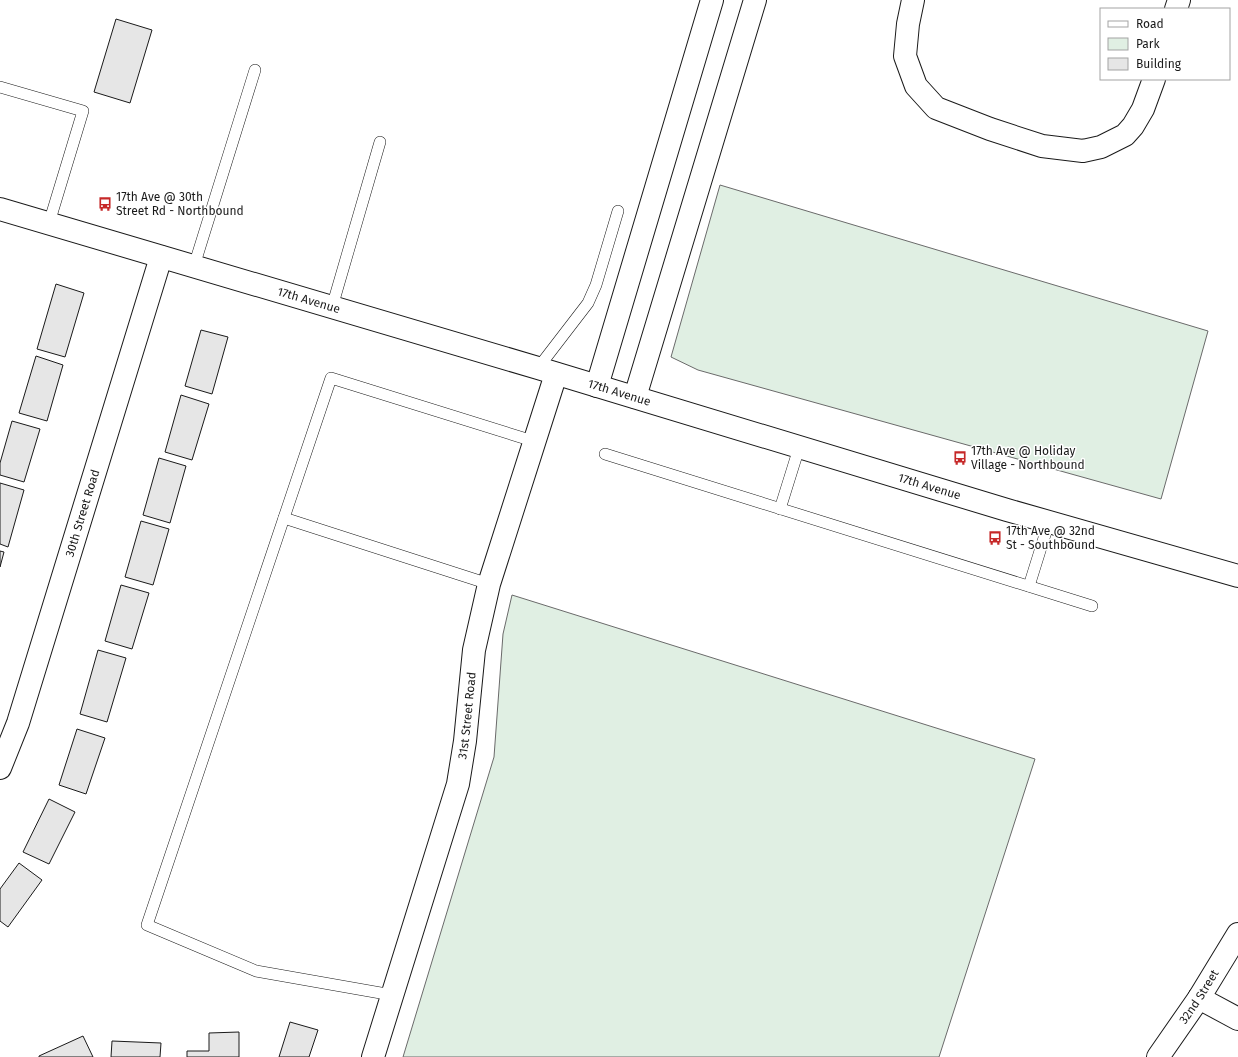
<svg xmlns="http://www.w3.org/2000/svg" width="1238" height="1057" font-family="'Fira Sans',sans-serif">
  <style>
    .green { fill: #e0efe3; stroke: #6a6a6a }
    .building { fill: #e6e6e6; stroke: #1a1a1a }
    .lines { fill: none; stroke-linecap: round; stroke-linejoin: round }
    .service-casing { stroke: #1a1a1a; stroke-width: 12 }
    .minor-casing { stroke: #1a1a1a; stroke-width: 24 }
    .tertiary-casing { stroke: #1a1a1a; stroke-width: 24 }
    .secondary-casing { stroke: #1a1a1a; stroke-width: 24 }
    .service { stroke: #fff; stroke-width: 11 }
    .minor { stroke: #fff; stroke-width: 22 }
    .tertiary { stroke: #fff; stroke-width: 22 }
    .secondary { stroke: #fff; stroke-width: 22 }
    .labels { text-anchor: middle; dominant-baseline: central; stroke-width: 3; stroke-linejoin: round; paint-order: stroke }
    .poi-label { font-size: 12px; fill: #1a1a1a; stroke: #fff; text-anchor: start }
    .street-label { font-size: 12px; fill: #1a1a1a; stroke: #fff }
  </style>
  <rect width="100%" height="100%" fill="#fff"/>
  <!-- green -->
  <g class="green">
    <path d="M720,185l488,146 -47,168 -463,-129 -27,-13z"/>
    <path d="M512,595l523,164 -96,298h-536l91,-300 9,-123z"/>
  </g>
  <!-- building -->
  <g class="building">
    <path d="M116,19l36,11 -22,73 -36,-11z"/>
    <path d="M56,284l28,9 -19,64 -28,-8z"/>
    <path d="M201,330l27,7 -16,57 -27,-8z"/>
    <path d="M36,356l27,9 -16,56 -28,-8z"/>
    <path d="M181,395l28,9 -17,56 -27,-8z"/>
    <path d="M12,421l28,8 -16,53 -24,-7v-12z"/>
    <path d="M159,458l27,8 -16,57 -27,-8z"/>
    <path d="M0,483l24,7 -16,57 -8,-3z"/>
    <path d="M141,521l28,8 -16,56 -28,-8z"/>
    <path d="M0,551l4,1 -4,15z"/>
    <path d="M121,585l28,8 -17,56 -27,-8z"/>
    <path d="M98,650l28,8 -19,64 -27,-8z"/>
    <path d="M77,729l28,9 -19,56 -27,-9z"/>
    <path d="M49,799l26,13 -26,52 -26,-12z"/>
    <path d="M19,863l23,17 -34,47 -8,-6v-32z"/>
    <path d="M290,1022l28,8 -9,27h-30z"/>
    <path d="M239,1032v25h-52v-6h22v-18z"/>
    <path d="M83,1036l10,21h-54v-1z"/>
    <path d="M112,1041l49,2 -1,14h-49z"/>
  </g>
  <g class="lines">
    <defs>
      <g id="service">
        <path d="M0,87l83,24 -34,112"/>
        <path d="M194,266l61,-196"/>
        <path d="M332,307l48,-165"/>
        <path d="M538,368l50,-65 8,-18 22,-74"/>
        <path d="M605,454l487,152"/>
        <path d="M780,509l19,-61"/>
        <path d="M284,518l205,66"/>
        <path d="M1029,586l20,-64"/>
        <path d="M392,995l-136,-24 -109,-46 184,-547 202,63"/>
      </g>
      <g id="minor">
        <path d="M913,0l-5,24 -3,32 11,30 20,22 54,21 52,17 41,5 18,-4 24,-12 8,-9 10,-17 11,-30"/>
        <path d="M1176,9l3,-9"/>
        <path d="M597,386l115,-386"/>
        <path d="M635,397l120,-397"/>
        <path id="s1" d="M0,768l18,-45 143,-466"/>
        <path d="M1199,998l39,21"/>
        <path id="s2" d="M373,1057l85,-273 7,-43 9,-91 15,-66 67,-210"/>
      </g>
      <g id="tertiary">
        <path id="s3" d="M1158,1057l41,-59 39,-64"/>
      </g>
      <g id="secondary">
        <path id="s4" d="M0,209l538,159 469,142 231,66"/>
      </g>
    </defs>
    <!-- service casing -->
    <use href="#service" class="service-casing"/>
    <!-- minor casing -->
    <use href="#minor" class="minor-casing"/>
    <!-- tertiary casing -->
    <use href="#tertiary" class="tertiary-casing"/>
    <!-- secondary casing -->
    <use href="#secondary" class="secondary-casing"/>
    <!-- service -->
    <use href="#service" class="service"/>
    <!-- minor -->
    <use href="#minor" class="minor"/>
    <!-- tertiary -->
    <use href="#tertiary" class="tertiary"/>
    <!-- secondary -->
    <use href="#secondary" class="secondary"/>
  </g>
  <!-- icons -->
  <defs>
    <symbol id="bus-bare" viewBox="-9 -9 18 18"><path d="M-5-6H5V4H4V6H2V4H-2V6H-4V4H-5ZM-3.5-4V0h7V-4ZM-3.5 1.2v1.5H-2V1.2ZM2 1.2v1.5H3.5V1.2Z" fill="#c62828" stroke="#fff" stroke-width="2.5" paint-order="stroke"/></symbol>
  </defs>
  <g fill-rule="evenodd">
    <use href="#bus-bare" x="95" y="194" width="20" height="20"/>
    <use href="#bus-bare" x="950" y="448" width="20" height="20"/>
    <use href="#bus-bare" x="985" y="528" width="20" height="20"/>
  </g>
  <g class="labels">
    <!-- poi labels -->
    <g class="poi-label">
      <text x="116" y="197">17th Ave @ 30th<tspan x="116" dy="14">Street Rd - Northbound</tspan></text>
      <text x="971" y="451">17th Ave @ Holiday<tspan x="971" dy="14">Village - Northbound</tspan></text>
      <text x="1006" y="531">17th Ave @ 32nd<tspan x="1006" dy="14">St - Southbound</tspan></text>
    </g>
    <!-- street labels -->
    <g class="street-label">
      <text stroke="none"><textPath href="#s4" startOffset="322">17th Avenue</textPath></text>
      <text stroke="none"><textPath href="#s4" startOffset="646">17th Avenue</textPath></text>
      <text stroke="none"><textPath href="#s4" startOffset="970">17th Avenue</textPath></text>
      <text stroke="none"><textPath href="#s1" startOffset="268">30th Street Road</textPath></text>
      <text stroke="none"><textPath href="#s2" startOffset="355">31st Street Road</textPath></text>
      <text stroke="none"><textPath href="#s3" startOffset="73">32nd Street</textPath></text>
    </g>
  </g>
  <!-- legend -->
  <rect x="1100" y="8" width="130" height="72" fill="#ffffff" stroke="#a3a3a3"/>
  <rect x="1108" y="21" width="20" height="6" fill="#ffffff" stroke="#a3a3a3"/>
  <text x="1136" y="28" font-size="12" fill="#1a1a1a">Road</text>
  <rect x="1108" y="38" width="20" height="12" fill="#e0efe3" stroke="#a3a3a3"/>
  <text x="1136" y="48" font-size="12" fill="#1a1a1a">Park</text>
  <rect x="1108" y="58" width="20" height="12" fill="#e6e6e6" stroke="#a3a3a3"/>
  <text x="1136" y="68" font-size="12" fill="#1a1a1a">Building</text>
</svg>
